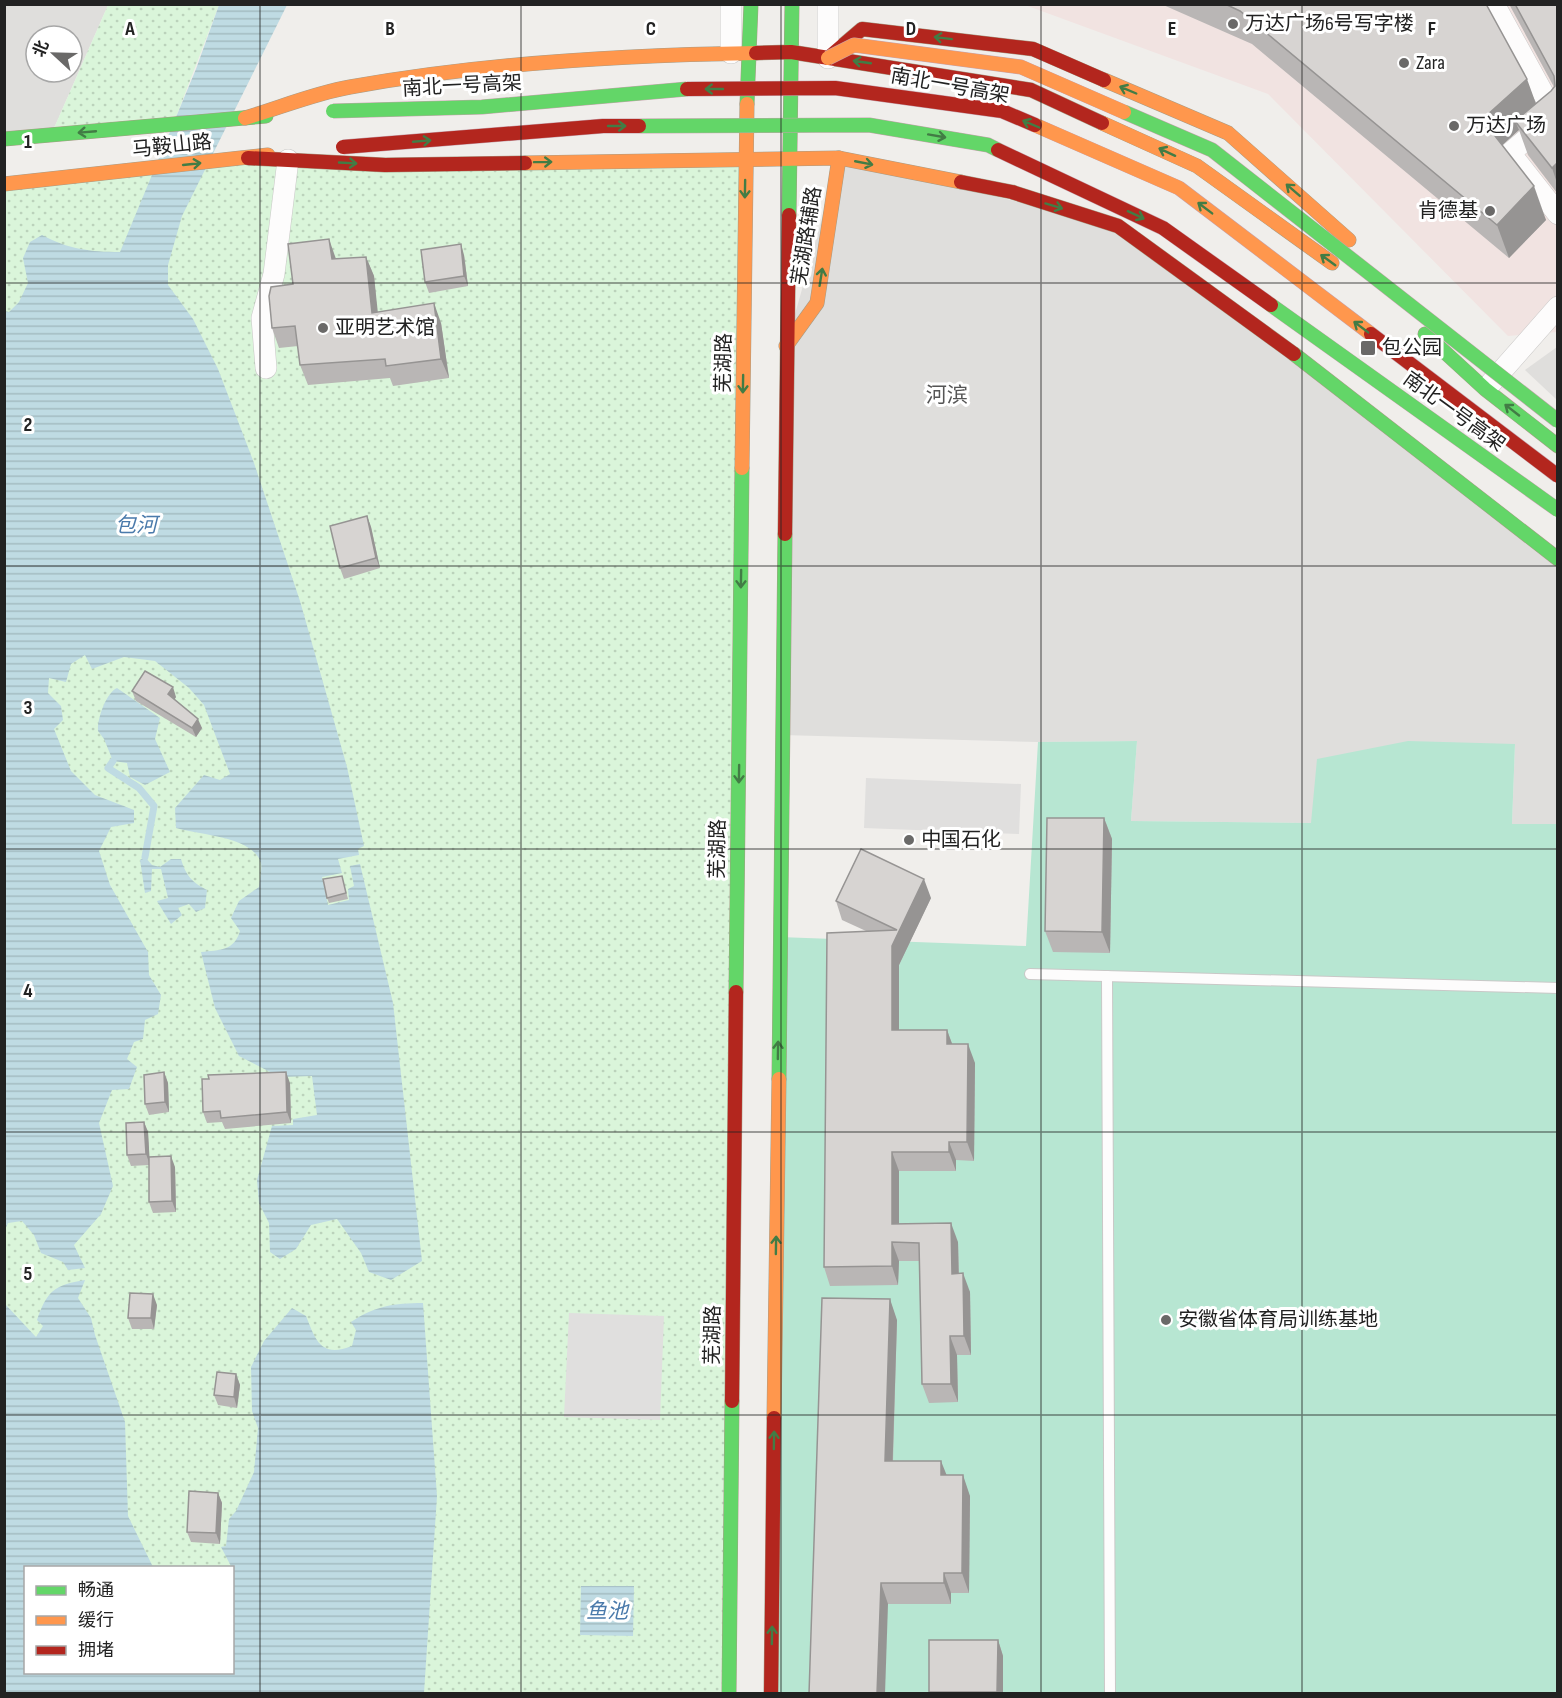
<svg xmlns="http://www.w3.org/2000/svg" width="1562" height="1698" font-family="'Sofia Sans Condensed','Noto Sans SC',sans-serif">
  <style>
    .residential { fill: #dfdedc; fill-rule: evenodd }
    .commercial { fill: #f1e3e1 }
    .park { fill: url(#park-dots); fill-rule: evenodd }
    .pitch { fill: #b7e6d2 }
    .parking { fill: #e0dfde }
    .water { fill: url(#water-rules) }
    .lines { fill: none; stroke-linecap: round; stroke-linejoin: round }
    .stream { stroke: #bfdbe3; stroke-width: 7 }
    .lane-casing { stroke: #c9c8c7; stroke-width: 12 }
    .street-casing { stroke: #c9c8c7; stroke-width: 22 }
    .fast-casing { stroke: #a79c86; stroke-width: 15 }
    .slow-casing { stroke: #a79c86; stroke-width: 15 }
    .jam-casing { stroke: #a79c86; stroke-width: 15 }
    .lane { stroke: #fdfcfc; stroke-width: 10 }
    .street { stroke: #fdfcfc; stroke-width: 21 }
    .fast { stroke: #63d668; stroke-width: 14 }
    .slow { stroke: #ff974d; stroke-width: 14 }
    .jam { stroke: #b3261e; stroke-width: 14 }
    .fast-bridge-casing { stroke: #c5a2ac; stroke-width: 15; stroke-linecap: butt }
    .slow-bridge-casing { stroke: #c5a2ac; stroke-width: 15; stroke-linecap: butt }
    .jam-bridge-casing { stroke: #c5a2ac; stroke-width: 15; stroke-linecap: butt }
    .fast-bridge { stroke: #63d668; stroke-width: 14 }
    .slow-bridge { stroke: #ff974d; stroke-width: 14 }
    .jam-bridge { stroke: #b3261e; stroke-width: 14 }
    .wall { fill: #b9b6b5 }
    .shaded-wall { fill: #969493 }
    .building { fill: #d7d4d2; stroke: #969493; stroke-width: 1.5 }
    .oneway { stroke: #427c45 }
    .grid { fill: none; stroke: #222; stroke-width: 1.5; stroke-opacity: 0.55 }
    .poi-dot { fill: #6a6968; stroke: #fff; stroke-width: 2 }
    .labels { text-anchor: middle; dominant-baseline: central; stroke-width: 6; stroke-linejoin: round; paint-order: stroke }
    .poi-label { font-size: 20px; fill: #222; stroke: #fff; text-anchor: start }
    .street-label { font-size: 20px; fill: #222; stroke: #fff }
    .neighbourhood-label { font-size: 21px; fill: #555; stroke: #fff }
    .water-label { font-size: 21px; font-style: italic; fill: #4a7aab; stroke: #fff }
    .grid-label { font-size: 20px; text-anchor: middle; font-weight: bold; fill: #222; stroke: #fff; stroke-width: 6; stroke-linejoin: round; paint-order: stroke }
  </style>
  <defs>
    <pattern id="park-dots" width="8" height="8" patternUnits="userSpaceOnUse" patternTransform="scale(1.5)"><rect width="8" height="8" fill="#daf5da"/><path d="M2 2h.1M6 6h.1" fill="none" stroke="#bbd2bb" stroke-width="1.8" stroke-linecap="round"/></pattern>
    <pattern id="water-rules" width="6" height="5" patternUnits="userSpaceOnUse" patternTransform="scale(1.5)"><rect width="6" height="5" fill="#bfdbe3"/><path d="M0 2.5h6" fill="none" stroke="#a4bcc2"/></pattern>
  </defs>
  <rect width="100%" height="100%" fill="#f0eeeb"/>
  <!-- residential -->
  <g class="residential">
    <path d="M5,5h103l-57,130 -46,4zM36,36h36v36h-36z"/>
    <path d="M839,158l279,68 439,333v265h-45l3,-79 -203,78 -181,-2 6,-80 -99,1 -256,-7 4,-389z"/>
    <path d="M1557,347v53l-32,-30z"/>
  </g>
  <!-- commercial -->
  <path class="commercial" d="M1025,5h532v327l-49,4 -240,-242z"/>
  <!-- park -->
  <g class="park">
    <path d="M108,5h111l-46,120 -122,10z"/>
    <path d="M248,158l497,1 -16,1534h-724l-1,-1509zM26,1568h206v104h-206z"/>
  </g>
  <!-- pitch -->
  <path class="pitch" d="M1137,741l-6,80 180,2 6,-64 91,-18 107,3 -3,80h46l-1,869 -786,1 8,-757 247,9 12,-204z"/>
  <!-- parking -->
  <g class="parking">
    <path d="M866,778l155,6 -2,50 -155,-6z"/>
    <path d="M569,1313l95,3 -4,104 -96,-3z"/>
  </g>
  <!-- water -->
  <g class="water">
    <path d="M219,5h68l-105,211 -14,49v20l25,34 25,50 36,94 46,138 47,166 17,79 -6,3 1,6 -21,4 4,14 -20,4 6,28 21,-5 -1,-11 6,-3 -4,-20 10,-2 33,139 29,258 -31,19 -22,-8 -8,-19 -24,-34 -26,6 -15,24 -16,10 -10,-7 -1,-29 -10,-20 -2,-23 15,-54 21,-1v-6l24,-4 -5,-39 -32,1 -41,-21 -24,-48 -14,-56c19,-2 33,-1 39,-21l-9,-13 8,-17 20,-14c1,-7 3,-17 2,-24 -8,-27 -63,-28 -85,-35l-1,-20 29,-33 16,5 10,-6 -26,-69 -15,-17 -34,-27 -31,-4 -32,12 -7,-14 -14,9 -5,18 -17,-4 -1,15 13,13 2,14 -9,9 17,42 24,24 39,15v13l-23,4 -12,24 11,34 38,67 1,23 12,20 -3,19 -13,6 -2,19 -9,3 -7,17 10,8 -8,22 -17,1 -13,33 14,63 -12,28 -27,31 11,23 -17,2 -5,-8 -22,-9 -7,-18 -12,-14 -14,2 -3,7v-919l4,1 10,-10 9,-19 -5,-25 7,-16 12,-7c26,14 48,17 78,17l76,-183z"/>
    <path d="M117,688l43,30 -5,21 15,33 -25,13 -15,-8 -3,-14 -14,-2 -9,-22 -6,-8c-1,-12 8,-38 19,-43z"/>
    <path d="M145,857l7,8 8,2 11,-8h10c5,17 11,23 26,31l-2,18 -9,4 -7,-8 -11,4 4,7 -11,9 -14,-23 11,-3 -7,-29h-9l-1,22 -6,2 -5,-33z"/>
    <path d="M85,1280l-7,18 13,20 4,17 30,87 3,94 25,51 -127,1v104h206v-104l-11,-21 5,-1 3,-27 7,-8 18,-39 4,-44 -6,-17 -1,-44 13,-26 28,-33 14,8c10,25 15,42 46,30l4,-16 -5,-8c24,-16 43,-19 72,-19l14,193 -13,197h-419v-389l31,33 7,-11 -6,-6c10,-29 17,-35 48,-40z"/>
    <path d="M581,1586h53l-1,50 -53,-1z"/>
  </g>
  <g class="lines">
    <!-- stream -->
    <path class="stream" d="M113,761l-5,7 31,20 15,18 -9,51"/>
    <defs>
      <g id="lane">
        <path d="M1030,974l528,14"/>
        <path d="M1107,976l3,718"/>
      </g>
      <g id="street">
        <path d="M1494,4l61,111 -45,38 48,61"/>
        <path d="M731,53v-49"/>
        <path d="M828,58v-54"/>
        <path d="M266,368l-4,-50 12,-44 14,-114"/>
        <path d="M1491,383l67,-76"/>
      </g>
      <g id="fast">
        <path d="M747,104l4,-100"/>
        <path d="M4,139l262,-23"/>
        <path d="M789,215l3,-211"/>
        <path d="M1425,334l60,55 73,57"/>
        <path d="M1294,354l264,205"/>
        <path d="M736,992l6,-524"/>
        <path d="M779,1079l6,-545"/>
        <path d="M729,1694l3,-293"/>
      </g>
      <g id="slow">
        <path d="M1104,80l124,53 121,107"/>
        <path d="M245,118c34,-10 70,-25 105,-31 133,-24 271,-32 406,-34"/>
        <path d="M1102,123l95,43 135,97"/>
        <path d="M525,163l314,-5 122,24"/>
        <path d="M4,184l264,-29"/>
        <path d="M786,346l31,-43 22,-145"/>
        <path d="M742,468l5,-364"/>
        <path d="M774,1418l5,-339"/>
      </g>
      <g id="jam">
        <path d="M756,53l35,-1 240,38 71,33"/>
        <path d="M828,58l34,-29 171,20 71,31"/>
        <path d="M248,158l137,7 140,-2"/>
        <path d="M961,182l51,10 106,34 176,128"/>
        <path d="M785,534l4,-319"/>
        <path d="M732,1401l4,-409"/>
        <path d="M771,1694l3,-276"/>
      </g>
    </defs>
    <!-- lane casing -->
    <use href="#lane" class="lane-casing"/>
    <!-- street casing -->
    <use href="#street" class="street-casing"/>
    <!-- fast casing -->
    <use href="#fast" class="fast-casing"/>
    <!-- slow casing -->
    <use href="#slow" class="slow-casing"/>
    <!-- jam casing -->
    <use href="#jam" class="jam-casing"/>
    <!-- lane -->
    <use href="#lane" class="lane"/>
    <!-- street -->
    <use href="#street" class="street"/>
    <!-- fast -->
    <use href="#fast" class="fast"/>
    <!-- slow -->
    <use href="#slow" class="slow"/>
    <!-- jam -->
    <use href="#jam" class="jam"/>
    <defs>
      <g id="fast-bridge">
        <path d="M333,111l149,-4 205,-18"/>
        <path d="M1124,112l88,38 346,271"/>
        <path d="M639,126l230,-1 119,20 10,5"/>
        <path d="M1271,305l287,205"/>
      </g>
      <g id="slow-bridge">
        <path d="M828,58l26,-13 167,22 103,45"/>
        <path d="M1035,125l144,63 192,146"/>
      </g>
      <g id="jam-bridge">
        <path d="M687,89l148,-1 167,23 33,14"/>
        <path d="M343,147l260,-21h36"/>
        <path d="M998,150l165,78 108,77"/>
        <path d="M1371,334l187,142"/>
      </g>
    </defs>
    <!-- fast-bridge casing -->
    <use href="#fast-bridge" class="fast-bridge-casing"/>
    <!-- slow-bridge casing -->
    <use href="#slow-bridge" class="slow-bridge-casing"/>
    <!-- jam-bridge casing -->
    <use href="#jam-bridge" class="jam-bridge-casing"/>
    <!-- fast-bridge -->
    <use href="#fast-bridge" class="fast-bridge"/>
    <!-- slow-bridge -->
    <use href="#slow-bridge" class="slow-bridge"/>
    <!-- jam-bridge -->
    <use href="#jam-bridge" class="jam-bridge"/>
  </g>
  <!-- wall -->
  <g class="wall">
    <path d="M1161,4h325l50,100 15,-13 3,-4 -45,-83h48v189l-29,-38 -9,-25 -17,15 44,75 -37,38 -257,-214z"/>
    <path d="M464,255l4,31 -39,7 -4,-11z"/>
    <path d="M366,257l8,19 3,36 64,11 8,55 -56,8 -3,-8 -82,7 -8,-20 -2,-19 -19,2 -7,-20 21,-44 43,-25z"/>
    <path d="M367,516l4,11 9,41 -36,11 -4,-11z"/>
    <path d="M132,691l44,6 -2,2 28,29 -6,9 -60,-36z"/>
    <path d="M1104,818l8,21 -2,114 -57,-1 -8,-21z"/>
    <path d="M342,876l6,23 -19,4 -2,-5z"/>
    <path d="M931,898l-32,67v65h48l5,14 23,19 -1,98 -18,-1v11h-57v53l59,18 1,31 11,19 1,63h-14l1,47 -29,1 -7,-19 -3,-123h-20l-1,24 -68,1 -6,-19 42,-336 -24,-11 -6,-19z"/>
    <path d="M164,1072l4,11 1,29 -20,3 -4,-11z"/>
    <path d="M290,1083l1,40 -66,6 -3,-7 -15,1 -4,-11z"/>
    <path d="M144,1122l4,10 1,25 26,10 1,45 -23,1 -4,-11v-37l-18,1 -4,-11z"/>
    <path d="M157,1305l-3,24h-22l-4,-11z"/>
    <path d="M897,1320l-4,141 53,14 24,21 -1,97h-18v11h-63l-79,90z"/>
    <path d="M236,1374l4,11 -3,23 -19,-3 -4,-10z"/>
    <path d="M218,1493l4,10 -2,41 -29,-2 -4,-10z"/>
    <path d="M998,1640l5,16v38h-74v-2z"/>
  </g>
  <!-- shaded-wall -->
  <g class="shaded-wall">
    <path d="M1527,79l12,33 -24,9 4,9 -21,19 -10,-22 -2,-11z"/>
    <path d="M1557,163v20l-5,-15z"/>
    <path d="M1534,186l12,34 -37,38 -12,-33z"/>
    <path d="M329,239l7,20h-4z"/>
    <path d="M461,244l3,11 4,31 -4,-10z"/>
    <path d="M366,257l8,19 6,57 -8,-20z"/>
    <path d="M434,303l7,20 8,55 -8,-19z"/>
    <path d="M367,516l4,11 9,41 -4,-10z"/>
    <path d="M173,687l3,10 -4,7 -4,-10z"/>
    <path d="M198,719l4,9 -6,9 -4,-9z"/>
    <path d="M1104,818l8,21 -2,114 -8,-21z"/>
    <path d="M924,879l7,19 -32,67v83l-7,-18v-84z"/>
    <path d="M947,1030l7,19 -7,-5z"/>
    <path d="M968,1044l7,19 -1,98 -7,-19z"/>
    <path d="M164,1072l4,11 1,29 -4,-10z"/>
    <path d="M286,1072l4,11 1,40 -4,-11z"/>
    <path d="M144,1122l4,10 2,33 -4,-11z"/>
    <path d="M949,1142l7,18v11l-7,-19z"/>
    <path d="M892,1152l7,19v72l-7,-19z"/>
    <path d="M171,1156l4,11 1,45 -4,-11z"/>
    <path d="M951,1223l7,19 1,50 -7,-18z"/>
    <path d="M892,1242l7,19 -1,24 -6,-19z"/>
    <path d="M963,1273l7,19 1,63 -7,-19z"/>
    <path d="M153,1294l4,11 -3,24 -3,-11z"/>
    <path d="M890,1299l7,21 -5,161 -7,-20z"/>
    <path d="M950,1336l7,19 1,47 -7,-18z"/>
    <path d="M236,1374l4,11 -3,23 -3,-11z"/>
    <path d="M941,1461l8,20 -8,-6z"/>
    <path d="M963,1475l7,21 -1,97 -7,-20z"/>
    <path d="M218,1493l4,10 -2,41 -4,-11z"/>
    <path d="M944,1573l7,20v11l-7,-21z"/>
    <path d="M881,1583l7,21 -3,90h-8z"/>
    <path d="M998,1640l5,16v38h-5l-1,-2z"/>
  </g>
  <!-- building -->
  <g class="building">
    <path d="M1225,4h261l41,75 -41,37 2,11 46,59 -37,39 -257,-214z"/>
    <path d="M1515,4h42v159l-5,5 -37,-47 36,-30 4,-5 -1,-10z"/>
    <path d="M329,239l3,20 34,-2 6,56 62,-10 7,56 -55,7 -1,-7 -85,6 -5,-39 -23,2 -3,-32 2,-9 22,-3 -5,-40z"/>
    <path d="M461,244l3,32 -39,6 -4,-32z"/>
    <path d="M367,516l9,42 -36,10 -10,-42z"/>
    <path d="M145,671l28,16 -5,7 30,25 -6,9 -60,-37z"/>
    <path d="M1047,818h57l-2,114 -57,-1z"/>
    <path d="M861,849l63,30 -32,67v84h55v14h21l-1,98h-18v10h-57v72l59,-1 1,51 11,-1 1,63h-14l1,48h-29l-3,-141 -27,-1v24l-68,1 3,-334 70,-3 -61,-29z"/>
    <path d="M342,876l4,17 -19,5 -4,-19z"/>
    <path d="M164,1072l1,30 -20,2 -1,-29z"/>
    <path d="M286,1072l1,40 -66,6 -1,-7 -17,1 -1,-33h7l-1,-4z"/>
    <path d="M144,1122l2,32 -19,1 -1,-32z"/>
    <path d="M171,1156l1,45 -23,1v-45z"/>
    <path d="M130,1293l23,1 -2,24h-23z"/>
    <path d="M822,1298l68,1 -5,162h56v14h22l-1,98h-18v10h-63l-4,111h-68z"/>
    <path d="M217,1372l19,2 -2,23 -20,-2z"/>
    <path d="M189,1491l29,2 -2,40 -29,-1z"/>
    <path d="M929,1640h69l-1,52h-68z"/>
  </g>
  <!-- one-way arrows -->
  <defs><path id="oneway-shaft" d="M-6 0H5M1.5-3L5.5 0L1.5 3" fill="none" stroke-width="1.6" stroke-linecap="round" stroke-linejoin="round" transform="scale(1.5)"/></defs>
  <g class="oneway">
    <use href="#oneway-shaft" transform="translate(943 38) rotate(-173)"/>
    <use href="#oneway-shaft" transform="translate(862 62) rotate(-172)"/>
    <use href="#oneway-shaft" transform="translate(714 89) rotate(180)"/>
    <use href="#oneway-shaft" transform="translate(1128 90) rotate(-157)"/>
    <use href="#oneway-shaft" transform="translate(1031 124) rotate(-157)"/>
    <use href="#oneway-shaft" transform="translate(617 126)"/>
    <use href="#oneway-shaft" transform="translate(87 132) rotate(175)"/>
    <use href="#oneway-shaft" transform="translate(937 136) rotate(10)"/>
    <use href="#oneway-shaft" transform="translate(422 141) rotate(-5)"/>
    <use href="#oneway-shaft" transform="translate(1167 152) rotate(-155)"/>
    <use href="#oneway-shaft" transform="translate(543 162) rotate(-1)"/>
    <use href="#oneway-shaft" transform="translate(348 163) rotate(3)"/>
    <use href="#oneway-shaft" transform="translate(864 163) rotate(11)"/>
    <use href="#oneway-shaft" transform="translate(192 164) rotate(-6)"/>
    <use href="#oneway-shaft" transform="translate(745 189) rotate(91)"/>
    <use href="#oneway-shaft" transform="translate(1293 190) rotate(-139)"/>
    <use href="#oneway-shaft" transform="translate(1054 206) rotate(17)"/>
    <use href="#oneway-shaft" transform="translate(1205 208) rotate(-143)"/>
    <use href="#oneway-shaft" transform="translate(1136 215) rotate(25)"/>
    <use href="#oneway-shaft" transform="translate(1328 260) rotate(-144)"/>
    <use href="#oneway-shaft" transform="translate(821 277) rotate(-81)"/>
    <use href="#oneway-shaft" transform="translate(1361 327) rotate(-143)"/>
    <use href="#oneway-shaft" transform="translate(743 384) rotate(91)"/>
    <use href="#oneway-shaft" transform="translate(1512 410) rotate(-142)"/>
    <use href="#oneway-shaft" transform="translate(741 579) rotate(91)"/>
    <use href="#oneway-shaft" transform="translate(739 774) rotate(91)"/>
    <use href="#oneway-shaft" transform="translate(778 1050) rotate(-89)"/>
    <use href="#oneway-shaft" transform="translate(776 1245) rotate(-89)"/>
    <use href="#oneway-shaft" transform="translate(774 1440) rotate(-89)"/>
    <use href="#oneway-shaft" transform="translate(772 1635) rotate(-89)"/>
  </g>
  <!-- grid -->
  <path class="grid" d="M260,4v1690M521,4v1690M781,4v1690M1041,4v1690M1302,4v1690M4,283h1554M4,566h1554M4,849h1554M4,1132h1554M4,1415h1554"/>
  <!-- markers -->
  <g class="poi-dot">
    <circle cx="1233" cy="24" r="6"/>
    <circle cx="1404" cy="63" r="6"/>
    <circle cx="1454" cy="126" r="6"/>
    <circle cx="1490" cy="211" r="6"/>
    <circle cx="323" cy="328" r="6"/>
    <rect x="1360" y="340" width="16" height="16" rx="3"/>
    <circle cx="909" cy="840" r="6"/>
    <circle cx="1166" cy="1320" r="6"/>
  </g>
  <g class="labels">
    <!-- poi labels -->
    <g class="poi-label">
      <text x="1245" y="24">万达广场6号写字楼</text>
      <text x="1416" y="63">Zara</text>
      <text x="1466" y="126">万达广场</text>
      <text x="1478" y="211" text-anchor="end">肯德基</text>
      <text x="335" y="328">亚明艺术馆</text>
      <text x="1382" y="348">包公园</text>
      <text x="921" y="840">中国石化</text>
      <text x="1178" y="1320">安徽省体育局训练基地</text>
    </g>
    <!-- street labels -->
    <g class="street-label">
      <text transform="translate(462 86) rotate(-3)">南北一号高架</text>
      <text transform="translate(950 86) rotate(10)">南北一号高架</text>
      <text transform="translate(172 146) rotate(-6)">马鞍山路</text>
      <text transform="translate(807 236) rotate(-81)">芜湖路辅路</text>
      <text transform="translate(724 363) rotate(-89)">芜湖路</text>
      <text transform="translate(1454 412) rotate(36)">南北一号高架</text>
      <text transform="translate(718 849) rotate(-89)">芜湖路</text>
      <text transform="translate(713 1335) rotate(-89)">芜湖路</text>
    </g>
    <!-- neighbourhood labels -->
    <g class="neighbourhood-label">
      <text x="947" y="395">河滨</text>
    </g>
    <!-- water labels -->
    <g class="water-label">
      <text x="136" y="525">包河</text>
      <text x="607" y="1611">鱼池</text>
    </g>
  </g>
  <g class="grid-label">
    <text x="130" y="35">A</text>
    <text x="390" y="35">B</text>
    <text x="651" y="35">C</text>
    <text x="911" y="35">D</text>
    <text x="1172" y="35">E</text>
    <text x="1432" y="35">F</text>
    <text x="28" y="148">1</text>
    <text x="28" y="431">2</text>
    <text x="28" y="714">3</text>
    <text x="28" y="997">4</text>
    <text x="28" y="1280">5</text>
  </g>
  <!-- border -->
  <rect width="1562" height="1698" fill="none" stroke="#222222" stroke-width="12"/>
  <!-- legend -->
  <rect x="24" y="1566" width="210" height="108" fill="#ffffff" stroke="#a7a7a7" stroke-width="1.5"/>
  <rect x="36" y="1586" width="30" height="9" fill="#63d668" stroke="#a7a7a7" stroke-width="1.5"/>
  <text x="78" y="1596" font-size="18" fill="#222222">畅通</text>
  <rect x="36" y="1616" width="30" height="9" fill="#ff974d" stroke="#a7a7a7" stroke-width="1.5"/>
  <text x="78" y="1626" font-size="18" fill="#222222">缓行</text>
  <rect x="36" y="1646" width="30" height="9" fill="#b3261e" stroke="#a7a7a7" stroke-width="1.5"/>
  <text x="78" y="1656" font-size="18" fill="#222222">拥堵</text>
  <!-- north arrow -->
  <g transform="translate(54 54) rotate(292)"><circle r="28" fill="#ffffff" stroke="#a7a7a7" stroke-width="1.5"/>
  <path d="M0-4.5L10 22L0 15L-10 22Z" fill="#6a6968"/>
  <text y="-9" font-size="16" font-weight="bold" text-anchor="middle" fill="#222222">北</text>
  </g>
</svg>
